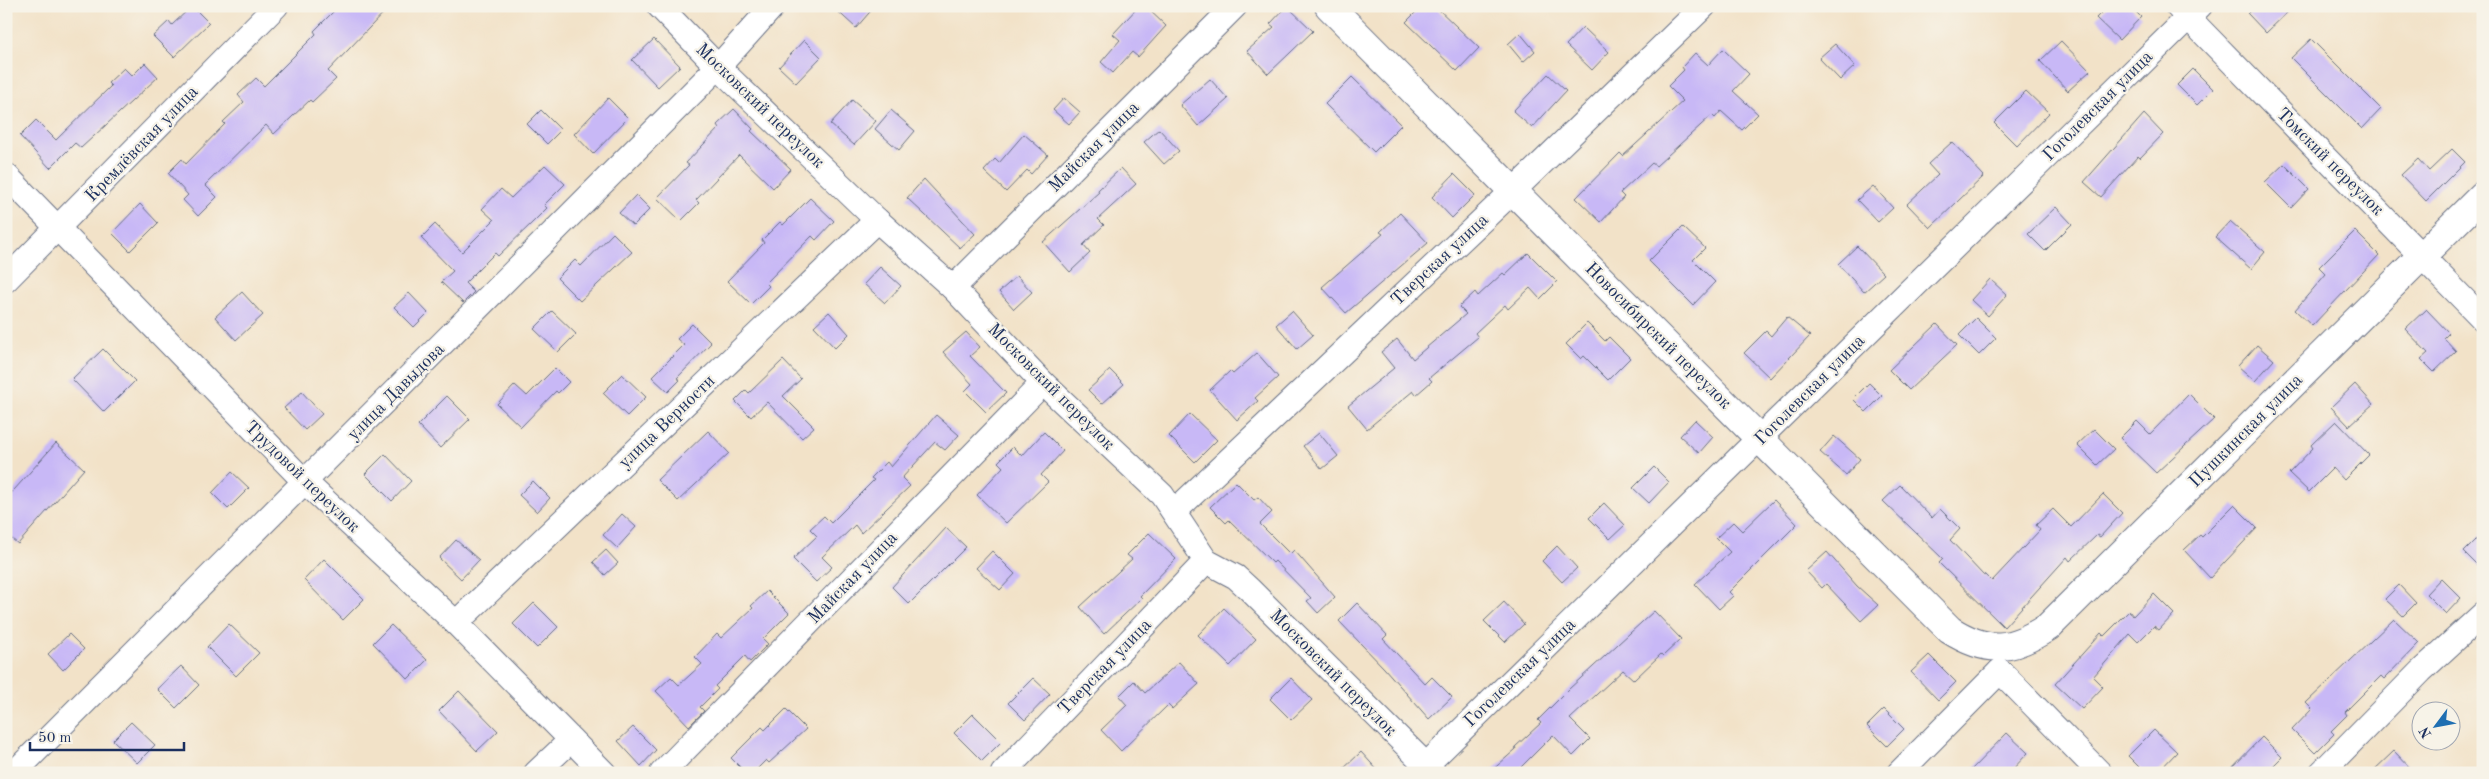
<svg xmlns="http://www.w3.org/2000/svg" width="2489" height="779" font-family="'Old Standard TT',serif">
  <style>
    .building { fill: #c8b8f6 }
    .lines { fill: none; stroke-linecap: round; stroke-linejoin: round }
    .minor-casing { stroke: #666e83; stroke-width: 26 }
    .tertiary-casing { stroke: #666e83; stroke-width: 30 }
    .minor { stroke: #fff; stroke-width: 24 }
    .tertiary { stroke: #fff; stroke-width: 28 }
    .labels { text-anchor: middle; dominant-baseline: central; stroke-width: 4.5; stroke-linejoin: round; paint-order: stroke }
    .street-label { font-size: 18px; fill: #1b2f5e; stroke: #f7f3e8 }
  </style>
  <rect width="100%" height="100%" fill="#f7f3e8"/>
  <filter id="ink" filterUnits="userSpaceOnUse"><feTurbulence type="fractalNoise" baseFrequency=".02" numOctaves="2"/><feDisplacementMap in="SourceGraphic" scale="10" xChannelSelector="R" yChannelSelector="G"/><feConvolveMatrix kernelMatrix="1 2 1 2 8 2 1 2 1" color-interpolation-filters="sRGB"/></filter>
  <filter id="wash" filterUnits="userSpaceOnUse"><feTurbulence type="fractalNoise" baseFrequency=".0096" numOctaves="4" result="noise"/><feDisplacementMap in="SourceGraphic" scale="20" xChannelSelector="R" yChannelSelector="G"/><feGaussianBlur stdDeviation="1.12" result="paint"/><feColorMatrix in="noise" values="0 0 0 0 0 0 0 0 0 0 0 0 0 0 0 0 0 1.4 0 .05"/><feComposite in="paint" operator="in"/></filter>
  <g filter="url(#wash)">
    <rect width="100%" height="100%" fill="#f2e2c8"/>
    <g id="blocks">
      <!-- building -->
      <g class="building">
        <path d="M192,6l17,17 -35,34 -21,-21 16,-15 3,4z"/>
        <path d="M339,6h51l-62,65 8,8 -24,23 -2,-2 -36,34 -8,-9 -61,60 12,12 -19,19 -15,-16 5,-5 -20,-22 14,-14 4,5 39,-40 -2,-2 21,-20 -6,-7 18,-17 8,8 52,-52 -2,-3z"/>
        <path d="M832,6h43l-19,22z"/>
        <path d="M1139,6h6l21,20 -28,31 -6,-5 -19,21 -12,-11 19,-22 -7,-6z"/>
        <path d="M1287,6l26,25 -45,43 -21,-23 27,-24 -4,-3z"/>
        <path d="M1422,6h13l44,42 -22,23 -51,-49z"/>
        <path d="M2108,6h22l11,11 -22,23 -23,-22z"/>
        <path d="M2256,6h38l-28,27 -18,-19z"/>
        <path d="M1583,27l26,25 -17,18 -26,-25z"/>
        <path d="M1520,33l15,18 -12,11 -15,-18z"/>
        <path d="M654,39l26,27 -22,21 -26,-27z"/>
        <path d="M2311,39l70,70 -19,20 -71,-71z"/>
        <path d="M804,40l17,17 -25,26 -17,-16z"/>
        <path d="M2061,41l29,30 -22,20 -28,-30z"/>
        <path d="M1835,44l20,22 -15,14 -21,-22z"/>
        <path d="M1723,49l26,25 -16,17 25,23 -16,16 -21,-19 -6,7 -3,-3 -56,51 -4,-3 -32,30 4,4 -23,25 -25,-24 44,-45 3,3 60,-55 -15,-15 16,-16 -2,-3 13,-14 13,12z"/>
        <path d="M145,63l13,14 -77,71 -6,-5 -25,25 -30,-32 16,-16 20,20 55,-54 -3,-3 16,-15 8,8z"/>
        <path d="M2193,69l20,20 -16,16 -20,-20z"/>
        <path d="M1548,74l18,17 -34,37 -19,-17z"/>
        <path d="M1352,77l49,48 -27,27 -49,-48z"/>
        <path d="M1210,79l18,20 -30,27 -18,-21z"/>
        <path d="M2026,91l23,22 -32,33 -23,-23z"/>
        <path d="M608,98l20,20 -35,36 -19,-20z"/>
        <path d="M1064,98l16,14 -11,12 -16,-14z"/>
        <path d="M852,100l24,21 -22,24 -24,-21z"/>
        <path d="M734,109l19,20 -2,2 40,38 -18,19 -34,-33 -43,45 3,3 -18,18 -24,-23 32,-33 -3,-2 33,-35 -2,-3z"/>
        <path d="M541,110l20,20 -14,14 -20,-20z"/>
        <path d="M891,110l24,21 -16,19 -24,-21z"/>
        <path d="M2144,114l19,20 -23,24 -2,-2 -37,41 -17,-15z"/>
        <path d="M1159,129l20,22 -15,13 -20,-22z"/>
        <path d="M1024,134l24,21 -17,19 -4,-4 -21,22 -22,-21 11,-12 4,4z"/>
        <path d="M1952,142l32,34 -54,52 -23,-24 31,-29 -10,-11z"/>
        <path d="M2452,149l13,13 -39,39 -25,-26 17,-16 11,12z"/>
        <path d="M2284,164l25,25 -18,19 -26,-26z"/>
        <path d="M545,165l20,19 -21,21 3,3 -14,14 -35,34 -3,-3 -30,30 9,9 -11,11 -22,-21 12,-11 -32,-33 14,-14 27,28 32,-32 -12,-11 19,-20 10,9z"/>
        <path d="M1121,168l15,16 -38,35 6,6 -21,20 7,8 -20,19 -27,-30 56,-50 -1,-2z"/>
        <path d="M1454,174l21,21 -23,23 -20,-21z"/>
        <path d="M924,179l51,55 -15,14 -53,-50z"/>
        <path d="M1873,186l20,22 -15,14 -21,-22z"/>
        <path d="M636,195l14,14 -17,17 -14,-13z"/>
        <path d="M810,198l24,23 -18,19 -4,-4 -46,47 3,3 -18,18 -24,-23 37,-38 -2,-3 18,-18 3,3z"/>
        <path d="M140,204l18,19 -28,28 -18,-18z"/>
        <path d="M2056,207l16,17 -27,27 -17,-17z"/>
        <path d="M1400,213l28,30 -82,70 -24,-26 61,-53 -3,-2z"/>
        <path d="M2230,221l35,31 -14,17 -36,-32z"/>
        <path d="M1683,227l22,21 -12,12 22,22 -22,23 -44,-44z"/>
        <path d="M2355,231l24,24 -67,71 -17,-16 31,-36 -7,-7z"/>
        <path d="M613,233l19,19 -52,49 -23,-23 18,-18 6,6z"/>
        <path d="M1857,246l27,28 -20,18 -26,-28z"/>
        <path d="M1528,253l29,29 -17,17 -10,-11 -22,21 -3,-4 -30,28 3,4 -49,41 3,3 -16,14 -3,-4 -46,38 -19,-23 46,-38 -13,-16 16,-13 16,20 53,-45 -7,-7 16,-15 3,4 25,-23 2,2z"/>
        <path d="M880,267l21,19 -16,17 -21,-19z"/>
        <path d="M1017,276l15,16 -18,17 -15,-17z"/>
        <path d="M1990,279l17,16 -19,21 -17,-16z"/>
        <path d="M242,292l21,23 -27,25 -21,-23z"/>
        <path d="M409,293l19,20 -14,14 -20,-20z"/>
        <path d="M2426,309l23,24 -5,5 12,13 -22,21 -13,-13 7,-6 -23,-24z"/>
        <path d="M552,311l24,23 -18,18 -24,-23z"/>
        <path d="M1292,311l21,24 -16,14 -21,-24z"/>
        <path d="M829,312l20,22 -14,14 -21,-22z"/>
        <path d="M1787,317l23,19 -40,42 -26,-25 22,-22 5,5z"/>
        <path d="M1976,318l20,20 -17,17 -20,-20z"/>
        <path d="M1587,323l18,18 4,-4 21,21 -22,22 -24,-24 -3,3 -15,-15z"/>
        <path d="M692,324l19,19 -34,35 3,2 -12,12 -16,-15 32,-32 -7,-6z"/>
        <path d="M1937,324l20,21 -48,45 -20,-20z"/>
        <path d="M966,332l14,15 -10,9 36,37 -20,19 -21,-21 7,-7 -29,-32z"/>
        <path d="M2257,345l17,15 -19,21 -17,-15z"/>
        <path d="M103,349l32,32 -31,31 -32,-33z"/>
        <path d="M1257,353l21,24 -23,21 3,3 -21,19 -27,-30 20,-19 3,3z"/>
        <path d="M783,360l18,19 -18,17 31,31 -12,11 -35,-36 -16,15 -16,-16 11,-11 3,3z"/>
        <path d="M555,368l14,14 -11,11 -2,-2 -35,36 -24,-23 18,-19 12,11z"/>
        <path d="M1110,370l14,14 -22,20 -14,-14z"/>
        <path d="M622,374l24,23 -19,19 -24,-23z"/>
        <path d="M1869,383l13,13 -16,16 -13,-13z"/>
        <path d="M2355,384l18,20 -24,22 -18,-19z"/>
        <path d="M302,392l20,22 -17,16 -21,-22z"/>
        <path d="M2189,394l25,25 -58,54 -36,-35 17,-17 13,13z"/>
        <path d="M447,396l23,23 -30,29 -22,-23z"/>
        <path d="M1190,414l27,26 -22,22 -26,-26z"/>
        <path d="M936,415l23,20 -14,15 -10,-8 -33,36 8,8 -49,47 -6,-8 -33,32 10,10 -16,15 -23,-23 24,-23 -7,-7 14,-13 7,7 43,-43 -3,-2 16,-16 4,5z"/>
        <path d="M1695,420l18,17 -14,16 -19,-17z"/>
        <path d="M2336,421l33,34 -25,25 -11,-12 -24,24 -20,-19 24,-25 -2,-3z"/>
        <path d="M2094,429l20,20 -17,16 -20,-20z"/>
        <path d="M708,431l21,22 -51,48 -21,-21z"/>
        <path d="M1044,432l19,19 -22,24 7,7 -42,41 -29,-28 26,-28 -5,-5 15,-15 9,9z"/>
        <path d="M1319,433l19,23 -16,13 -19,-23z"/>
        <path d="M1834,436l26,23 -14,16 -26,-23z"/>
        <path d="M56,443l28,26 -66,75 -12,-10v-35z"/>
        <path d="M385,454l26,27 -19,20 -27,-27z"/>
        <path d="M1654,467l15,15 -20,21 -16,-15z"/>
        <path d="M232,472l17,16 -21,21 -16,-16z"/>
        <path d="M533,481l17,17 -13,14 -18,-17z"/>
        <path d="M1236,482l18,18 4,-3 14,15 -12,12 30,30 4,-4 41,47 -17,16 -11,-12 4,-3 -36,-37 -2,2 -44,-43 -3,3 -16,-16z"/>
        <path d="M1900,485l32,33 8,-9 20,20 -10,11 34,36 1,-2 7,7 48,-51 -4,-5 17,-16 18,18 32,-33 19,19 -22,24 -3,-2 -27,26 -3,-4 -63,70 -65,-64 4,-4 -60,-58z"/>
        <path d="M1774,500l23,24 -68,68 4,4 -14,13 -24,-25 35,-32 -14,-14 17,-16 9,9z"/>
        <path d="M1604,503l21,22 -15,14 -21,-21z"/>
        <path d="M2234,505l23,23 -47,50 -26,-28 16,-15 2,2z"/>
        <path d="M622,514l14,13 -19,21 -14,-13z"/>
        <path d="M946,528l20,19 -57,57 -17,-17z"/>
        <path d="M1149,533l27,26 -36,37 2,2 -38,36 -24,-27 52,-48 -5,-4z"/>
        <path d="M2483,533v38l-19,-19z"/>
        <path d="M456,540l23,20 -18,19 -22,-21z"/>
        <path d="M1557,546l20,22 -15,14 -20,-21z"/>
        <path d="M606,550l12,13 -13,12 -12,-13z"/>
        <path d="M992,551l23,23 -15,16 -24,-22z"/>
        <path d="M1827,552l30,34 21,19 -17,16 -35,-37 -4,4 -16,-17z"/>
        <path d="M324,559l40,40 -21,21 -39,-40z"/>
        <path d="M2441,578l20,20 -15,16 -20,-20z"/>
        <path d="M2399,585l17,18 -13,13 -18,-17z"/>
        <path d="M767,591l22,22 -26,26 5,5 -18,18 -5,-6 -30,30 3,3 -18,18 4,4 -15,15 -33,-35 15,-14 8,8 23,-21 -7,-7 22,-23 4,4 32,-30 -2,-2z"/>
        <path d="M2154,594l20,20 -15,16 -5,-4 -16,16 -8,-8 -37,43 10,10 -21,22 -27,-25 46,-51 3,3 25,-25 4,5z"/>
        <path d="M1504,602l20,22 -19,18 -21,-21z"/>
        <path d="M534,603l24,24 -21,21 -24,-24z"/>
        <path d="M1357,603l30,32 -4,4 42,45 7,-7 20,20 -23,22 -45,-51 -45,-47z"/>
        <path d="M1224,608l32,31 -26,27 -32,-31z"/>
        <path d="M1654,611l27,28 -18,17 -2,-2 -27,26 -11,-10 -53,49 20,20 -17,17 -20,-21 -38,38h-26l27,-24 -1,-2 26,-24 -3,-3 31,-31z"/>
        <path d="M2394,619l25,24 -35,36 -3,-3 -36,36 2,3 -16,16 3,3 -19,19 -23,-23 20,-21 -6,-6z"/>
        <path d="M229,624l30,29 -23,23 -29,-29z"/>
        <path d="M391,625l36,35 -19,19 -35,-36z"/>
        <path d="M69,634l15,15 -21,21 -15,-16z"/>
        <path d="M1929,655l27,27 -18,18 -27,-28z"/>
        <path d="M1179,662l20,22 -27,25 -4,-4 -47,46 -20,-21 26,-25 -8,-9 15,-15 11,12z"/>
        <path d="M181,666l18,19 -23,23 -19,-19z"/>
        <path d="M1033,678l17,16 -25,26 -17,-17z"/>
        <path d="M1291,678l21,22 -21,20 -21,-21z"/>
        <path d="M459,691l39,40 -21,20 -38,-40z"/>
        <path d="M786,709l20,20 -37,34 -3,-3 -13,13h-7l-15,-15 31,-31 3,3z"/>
        <path d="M1884,709l20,20 -17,17 -20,-20z"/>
        <path d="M973,714l28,28 -19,19 -28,-28z"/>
        <path d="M131,722l24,23 -18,18 -24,-23z"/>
        <path d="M633,727l23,23 -15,16 -23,-25z"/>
        <path d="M2154,730l23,22 -20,21h-12l-17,-17z"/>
        <path d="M2007,733l21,20 -19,20h-41z"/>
        <path d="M2262,737l20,20 -16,16h-39z"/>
        <path d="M2394,751l21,22h-44z"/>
        <path d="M1361,752l19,21h-41z"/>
      </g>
    </g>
  </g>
  <g filter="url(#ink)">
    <use href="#blocks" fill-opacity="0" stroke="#666e83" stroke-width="1"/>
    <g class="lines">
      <defs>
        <g id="minor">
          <path d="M659,6l59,61 159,153 76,68 90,95 119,112 44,66 30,16 13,12 185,184"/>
          <path d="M2178,7l305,312"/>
          <path d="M6,175l300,308 150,140 148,150"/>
          <path d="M6,280l270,-274"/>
          <path d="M953,288l282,-282"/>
          <path d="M1175,511l338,-320 191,-185"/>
          <path d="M456,623l421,-403"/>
          <path d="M2000,671l100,102"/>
          <path d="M14,773l704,-706 55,-61"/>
          <path d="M536,773l35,-33"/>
          <path d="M662,773l381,-390"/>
          <path d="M1003,773l203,-212"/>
          <path d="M1418,773l782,-767"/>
          <path d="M1899,773l101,-102"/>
          <path d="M2321,773l100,-102 62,-57"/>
        </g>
        <path id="tertiary" d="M1329,6l621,624c38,24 61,21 98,-3l435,-432"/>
      </defs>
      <!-- minor casing -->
      <use href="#minor" class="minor-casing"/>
      <!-- tertiary casing -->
      <use href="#tertiary" class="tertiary-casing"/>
      <!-- minor -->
      <use href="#minor" class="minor"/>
      <!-- tertiary -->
      <use href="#tertiary" class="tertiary"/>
    </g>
  </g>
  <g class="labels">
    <!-- street labels -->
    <g class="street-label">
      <text transform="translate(760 106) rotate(44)">Московский переулок</text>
      <text transform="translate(2098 106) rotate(-45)">Гоголевская улица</text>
      <text transform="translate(142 144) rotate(-46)">Кремлёвская улица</text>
      <text transform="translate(1094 147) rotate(-45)">Майская улица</text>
      <text transform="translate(2330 162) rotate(45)">Томский переулок</text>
      <text transform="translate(1440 260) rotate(-43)">Тверская улица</text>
      <text transform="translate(1658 336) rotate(45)">Новосибирский переулок</text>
      <text transform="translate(1051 387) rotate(45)">Московский переулок</text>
      <text transform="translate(1810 390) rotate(-45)">Гоголевская улица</text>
      <text transform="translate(396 392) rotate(-45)">улица Давыдова</text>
      <text transform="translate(667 422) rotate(-44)">улица Верности</text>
      <text transform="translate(2246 431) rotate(-45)">Пушкинская улица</text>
      <text transform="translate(302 477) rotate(44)">Трудовой переулок</text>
      <text transform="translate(853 578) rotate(-46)">Майская улица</text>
      <text transform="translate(1105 667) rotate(-46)">Тверская улица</text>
      <text transform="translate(1333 673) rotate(45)">Московский переулок</text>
      <text transform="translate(1520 673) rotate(-44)">Гоголевская улица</text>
    </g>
  </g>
  <!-- margin -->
  <rect width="2489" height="779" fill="none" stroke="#f7f3e8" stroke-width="25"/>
  <!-- north arrow -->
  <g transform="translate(2436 726) rotate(238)"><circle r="24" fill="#f7f3e8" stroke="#9fa5b1"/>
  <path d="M0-4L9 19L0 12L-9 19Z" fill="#1f6fb2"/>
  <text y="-8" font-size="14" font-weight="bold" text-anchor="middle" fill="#1b2f5e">N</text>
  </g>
  <!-- scale -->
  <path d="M30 742v8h154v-8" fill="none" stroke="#1b2f5e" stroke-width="2.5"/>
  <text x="38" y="742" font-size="15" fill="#1b2f5e" stroke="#f7f3e8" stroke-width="4" paint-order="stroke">50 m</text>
</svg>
